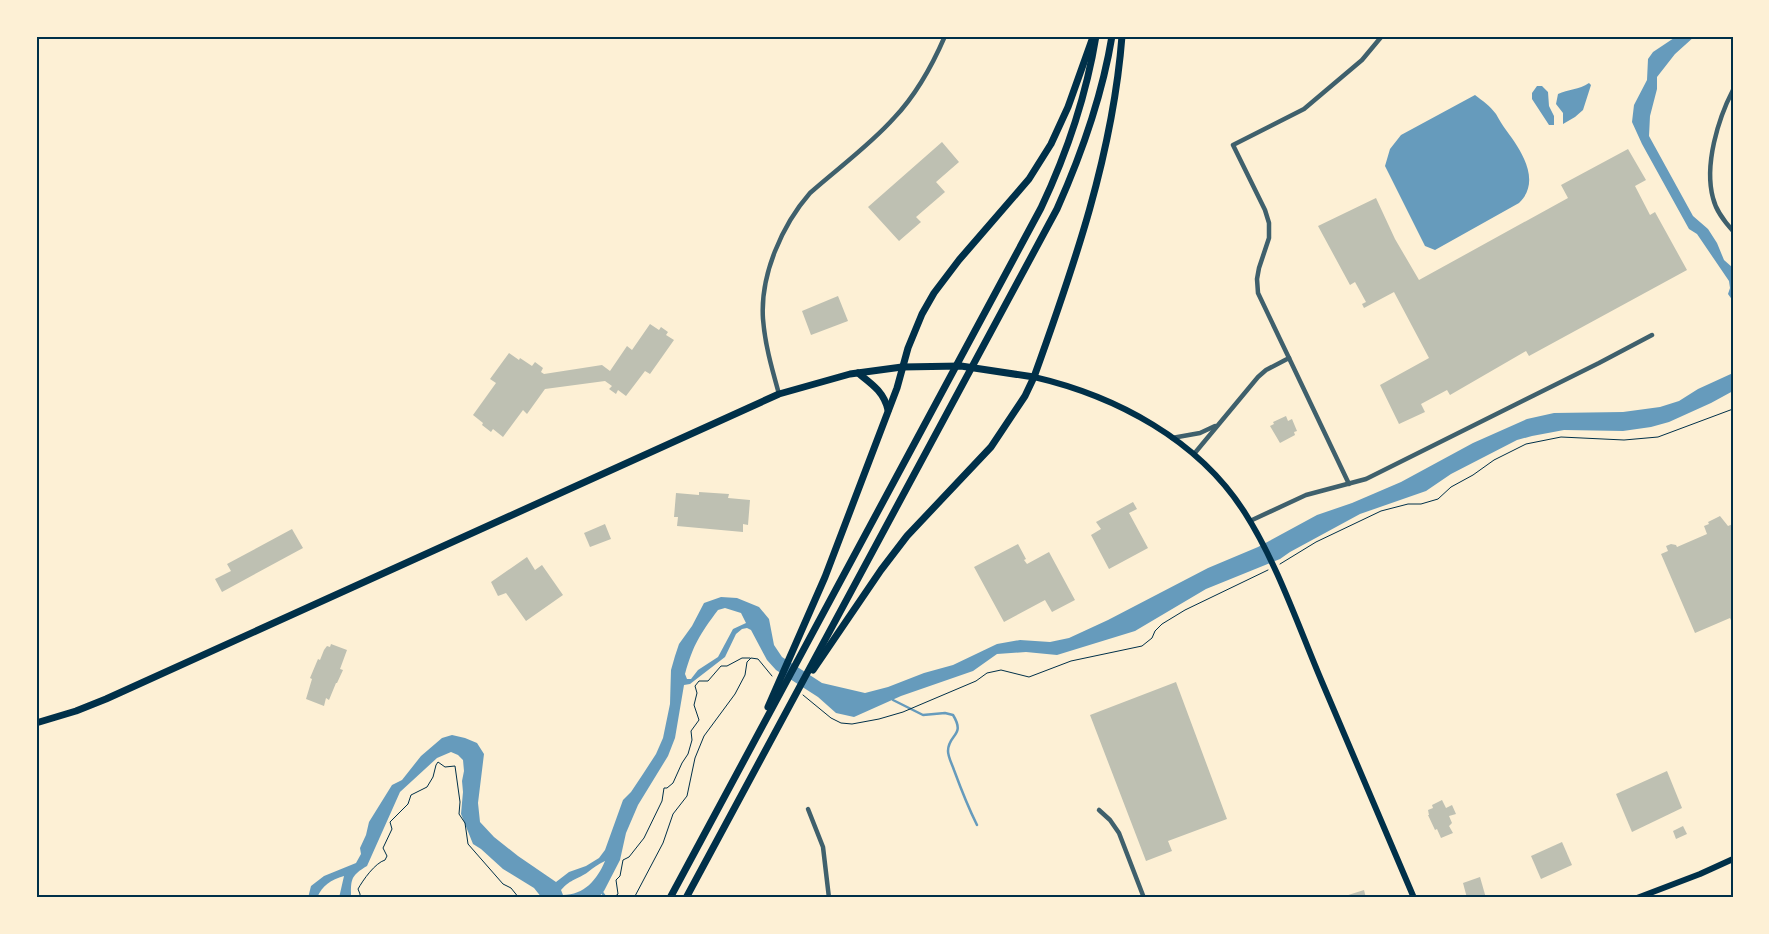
<svg xmlns="http://www.w3.org/2000/svg" width="1769" height="934" font-family="'Fira Sans',sans-serif">
  <style>
    .water { fill: #669bbc; fill-rule: evenodd }
    .lines { fill: none; stroke-linecap: round; stroke-linejoin: round }
    .stream { stroke: #669bbc; stroke-width: 2.5 }
    .building { fill: #bec0b2 }
    .path { stroke: #003049; stroke-width: 1 }
    .minor { stroke: #3f606c; stroke-width: 4.5 }
    .secondary { stroke: #003049; stroke-width: 6 }
    .primary { stroke: #003049; stroke-width: 7 }
    .neatline { fill: none; stroke: #003049; stroke-width: 2 }
  </style>
  <rect width="100%" height="100%" fill="#fdf0d5"/>
  <!-- water -->
  <g class="water">
    <path d="M1677,36h18l-20,18 -18,23v12l-7,27 -1,20 44,80 15,13 9,14 7,17 9,8v33l-5,-7 2,-6 -1,-7 -32,-47 -8,-5 -47,-85 -10,-22 2,-17 13,-25 1,-21 5,-7z"/>
    <path d="M1589,83l2,2 -8,25 -8,7 -12,7v-11l-7,-9 2,-10c10,-5 21,-4 31,-11z"/>
    <path d="M1537,86h5l6,6 1,14 5,10v9h-5l-17,-26v-6z"/>
    <path d="M1475,95c8,6 15,11 21,19 3,5 6,11 10,16 15,20 36,51 13,73l-84,47 -10,-4 -40,-80 5,-17 11,-14z"/>
    <path d="M1733,373v18l-22,12 -42,19 -18,5 -28,4 -59,-1 -32,6 -15,4 -66,34 -25,17 -66,23 -70,38 -10,7 -74,30 -71,42 -78,24 -31,-3 -29,2 -24,17 -72,25 -47,21 -18,-4 -18,-16 -42,-27 -9,-10 -16,-30 -4,-2 -5,1 -6,5 -11,23 -35,27 -6,1 -9,53 -7,18 -30,49 -12,28 -6,27 -16,31 -6,7h-56l-8,-10 -31,-19 -22,-20 -8,-5 -12,-30 2,-22 -1,-11 2,-10 -1,-11 -5,-5 -7,-3 -14,6 -37,34 -33,74c-17,10 -16,14 -16,32h-12l5,-22c-13,4 -22,9 -27,22h-9l3,-12 13,-10 32,-13 5,-9 -1,-6 6,-13 3,-13 23,-37 10,-5 19,-24 21,-18 10,-3 13,3 12,5 7,11 -6,49 2,19 14,15 24,19 38,26 13,-10 17,-6 13,-8 6,-8 18,-50 8,-8 12,-18 13,-20 7,-16 7,-34 1,-34 4,-14 4,-12 13,-18 12,-23 17,-6 16,1 22,9 10,12 5,26 8,12 40,26 43,10 23,-6 36,-14 29,-8 44,-21 23,-4 30,2 19,-4 39,-18 100,-52 50,-21 59,-32 35,-12 49,-21 72,-39 54,-24 27,-6 69,-1 37,-5 19,-6 19,-12zM725,608l16,5 5,10 -13,6 -15,28 -20,13 -7,9h-4l-2,-5c8,-29 15,-40 33,-64zM605,861c-8,19 -21,34 -42,34l-2,-5c11,-12 16,-10 27,-18 5,-4 10,-8 17,-11z"/>
  </g>
  <g class="lines">
    <!-- stream -->
    <g class="stream">
      <path d="M892,698l1,2 30,15 22,-2 8,2c13,21 -5,19 -5,36 0,6 4,13 6,19 7,19 14,37 23,55"/>
      <path d="M601,891l5,7"/>
    </g>
  </g>
  <!-- building -->
  <g class="building">
    <path d="M942,142l17,20 -23,20 9,10 -29,25 5,5 -22,19 -31,-34z"/>
    <path d="M1628,149l18,31 -11,6 15,29 5,-3 32,58 -158,86 -3,-5 -76,44 -3,-5 -26,14 4,8 -26,12 -19,-39 49,-27 -35,-66 -30,16 -2,-4 4,-2 -11,-20 -5,3 -32,-59 58,-28 19,41 24,41 149,-82 -7,-13z"/>
    <path d="M838,296l10,25 -37,14 -9,-24z"/>
    <path d="M650,324l9,6 2,-3 7,5 -2,3 8,5 -24,34 -5,-3 -19,25 -8,-6 -2,4 -7,-5 3,-3 -7,-5 -60,8 -18,25 -4,-4 -20,27 -10,-8 -2,3 -9,-7 1,-2 -10,-8 23,-32 -6,-4 19,-26 10,7 1,-2 12,8 3,-4 8,6 -2,4 3,2 58,-9 8,6 17,-25 5,4z"/>
    <path d="M1286,416l2,5 4,-2 5,12 -3,1 1,3 -15,8 -10,-17 4,-2 -1,-2z"/>
    <path d="M699,492l30,2 -1,4 22,2 -2,25 -5,-1v8l-66,-6 1,-9h-4l2,-24 23,2z"/>
    <path d="M1133,502l4,7 -8,4 19,35 -39,21 -18,-34 10,-6 -5,-7z"/>
    <path d="M1720,516l8,10 5,-2v101l-3,-7 -35,15 -34,-79 7,-3 -2,-5 5,-2 5,1 1,2 30,-13 -3,-8 5,-2 -1,-2z"/>
    <path d="M605,524l6,15 -21,8 -6,-14z"/>
    <path d="M292,529l11,19 -81,44 -7,-13 16,-8 -4,-7z"/>
    <path d="M1018,544l8,15 -2,1 3,4 22,-12 26,48 -23,12 -7,-12 -41,22 -30,-55z"/>
    <path d="M527,557l8,13 7,-5 21,30 -37,26 -20,-28 -8,3 -7,-14z"/>
    <path d="M331,644l16,6 -7,19 3,1 -6,13h-1l-7,17 -3,-2 -2,8 -18,-7 6,-20 -2,-1 8,-19 2,1 4,-10 3,-4 3,1z"/>
    <path d="M1176,682l51,137 -59,22 4,10 -26,10 -56,-146z"/>
    <path d="M1667,771l15,37 -50,24 -16,-38z"/>
    <path d="M1442,800l4,8 6,-3 4,9 -7,2 3,7 -3,3 4,7 -12,5 -4,-9 -2,1 -7,-15h1l-1,-5 5,-2 -1,-3z"/>
    <path d="M1683,826l4,8 -11,5 -3,-8z"/>
    <path d="M1562,842l10,23 -31,14 -10,-23z"/>
    <path d="M1480,877l6,21h-19l-4,-15z"/>
    <path d="M1364,890l2,8h-24v-1z"/>
  </g>
  <g class="lines">
    <!-- path -->
    <g class="path">
      <path d="M1280,564l36,-22 65,-31 27,-7h13l17,-5 13,-12 22,-12 21,-15 32,-16 35,-7 63,3 34,-3 75,-28"/>
      <path d="M803,695l28,23 10,5 11,1 27,-5 24,-7 14,-6 59,-25 11,-8 14,-3 28,7 42,-16 71,-15 10,-8 3,-7 7,-7 23,-14 83,-40"/>
      <path d="M360,898v-4l-2,-5c5,-9 17,-26 27,-29l2,-4 -4,-8 9,-19 -2,-7 18,-18 3,-9 16,-8 6,-10 3,-12 2,-3 7,5 10,-1 5,36 -1,12 6,9 3,21 35,40 8,4 8,10"/>
      <path d="M613,898l5,-4 -2,-14 4,-4 3,-16 6,-3 15,-19 18,-37 2,-13h3l6,-5 9,-20 6,-9 4,-14 -1,-9 8,-11 -5,-15 3,-12 -2,-7 4,-5h9l13,-15h6l15,-8h8"/>
      <path d="M634,898l29,-55 10,-29 14,-18 8,-38 9,-22 31,-42 10,-19 2,-13 4,-4 7,1 14,17"/>
    </g>
    <!-- minor -->
    <g class="minor">
      <path d="M1733,90c-15,29 -29,75 -20,108 3,13 11,23 20,33"/>
      <path d="M1289,358l60,126"/>
      <path d="M779,394c-7,-25 -14,-49 -16,-75 -3,-44 19,-94 47,-126 28,-25 59,-47 84,-75 23,-24 38,-52 51,-82"/>
      <path d="M1172,438l28,-5 15,-7"/>
      <path d="M1194,454l64,-77 8,-7 23,-12 -31,-65 -1,-14 2,-11 10,-30v-15l-4,-13 -32,-65 71,-36 58,-49 20,-24"/>
      <path d="M1250,521l56,-26 60,-16 233,-116 53,-28"/>
      <path d="M808,809l15,38 6,51"/>
      <path d="M1099,810l11,10 9,13 25,65"/>
    </g>
    <!-- secondary -->
    <g class="secondary">
      <path d="M1034,377c82,19 165,63 211,136 32,50 54,115 77,169 30,72 61,144 92,216"/>
      <path d="M1637,898l63,-24 33,-15"/>
    </g>
    <!-- primary -->
    <g class="primary">
      <path d="M858,373c14,11 26,19 30,37"/>
      <path d="M813,670l68,-100 26,-34 84,-89 34,-51 9,-19c40,-111 79,-223 88,-341"/>
      <path d="M768,707l57,-130 72,-189 11,-40 14,-34 12,-21 25,-33 70,-81 22,-35 17,-37 25,-70"/>
      <path d="M36,723l40,-12 30,-12 673,-305 71,-20 52,-7 59,-1 73,11"/>
      <path d="M670,898l371,-690c26,-55 45,-111 55,-172"/>
      <path d="M686,898l371,-689c25,-56 45,-112 55,-173"/>
    </g>
  </g>
  <!-- border -->
  <rect width="1769" height="934" fill="none" stroke="#fdf0d5" stroke-width="75"/>
  <rect x="38" y="38" width="1694" height="858" class="neatline"/>
</svg>
